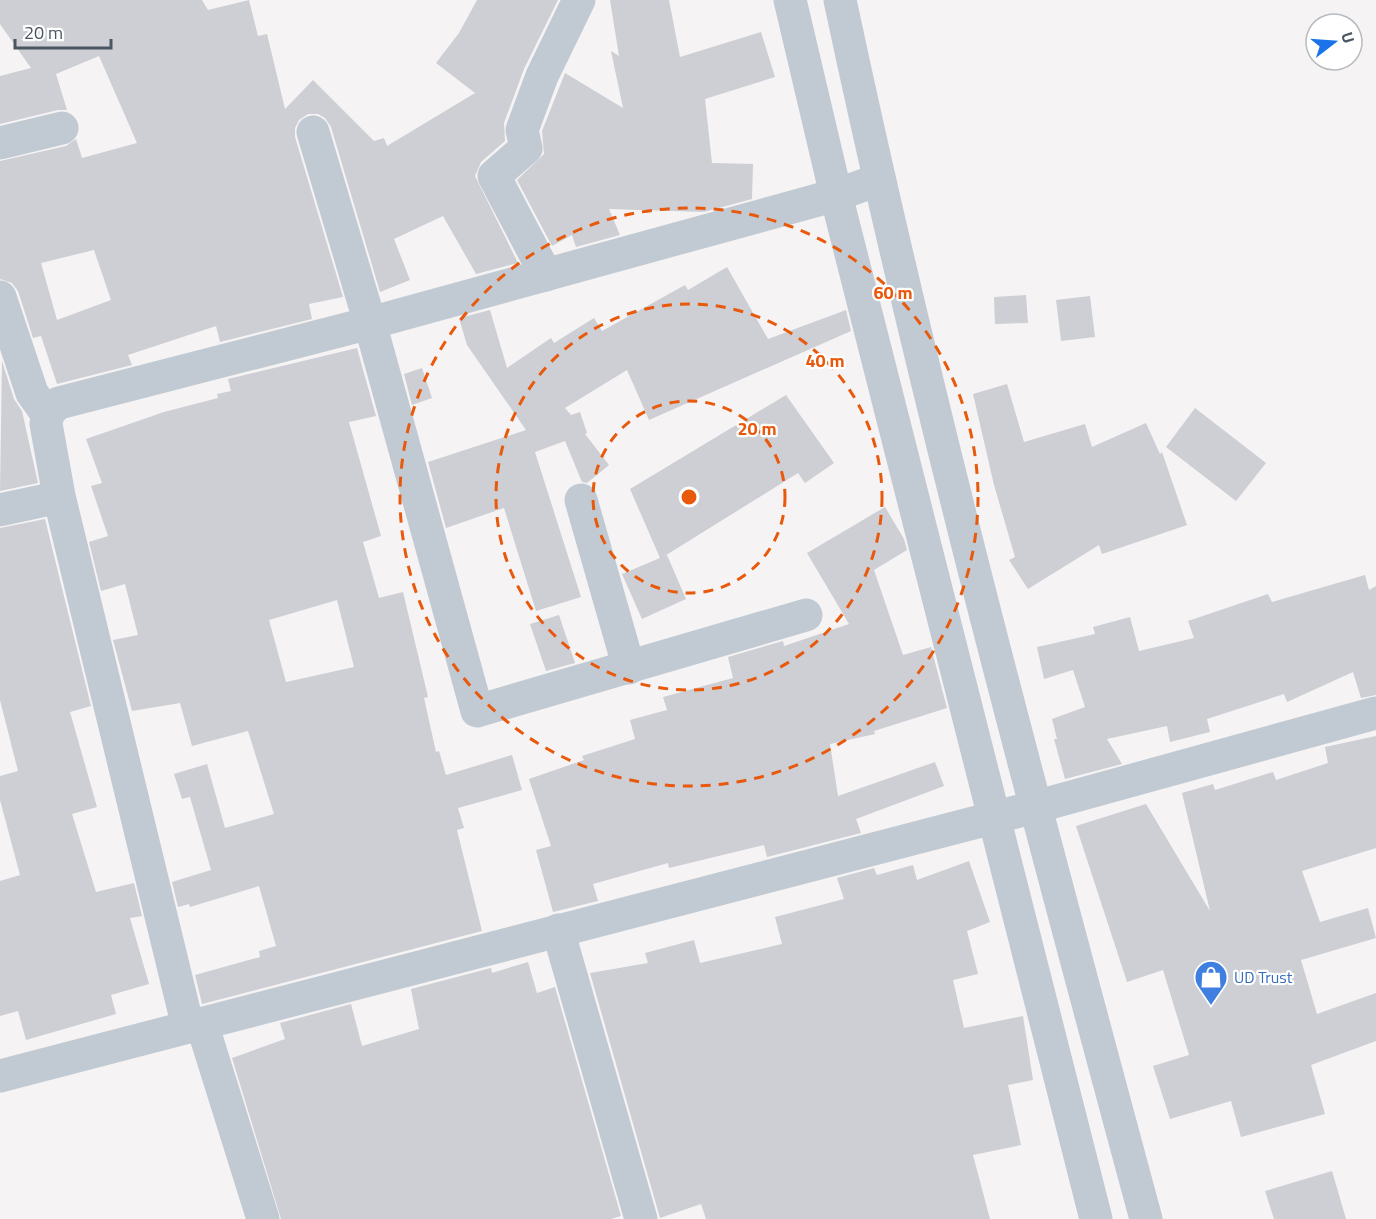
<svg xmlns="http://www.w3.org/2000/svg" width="1376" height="1219" font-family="'Titillium Web',sans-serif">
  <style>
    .building { fill: #cdcfd5; fill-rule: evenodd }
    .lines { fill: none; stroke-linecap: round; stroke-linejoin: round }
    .minor { stroke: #c1cad2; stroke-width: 33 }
    .ring { fill: none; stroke: #e8590c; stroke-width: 3; stroke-dasharray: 10 8 }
    .labels { text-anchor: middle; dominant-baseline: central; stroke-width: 4.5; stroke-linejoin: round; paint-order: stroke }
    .shop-label { font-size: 16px; fill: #366cbe; stroke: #fff; text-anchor: start }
    .centre { fill: #e8590c; stroke: #fff; stroke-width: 3 }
    .ring-label { font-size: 18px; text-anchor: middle; font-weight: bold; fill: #e8590c; stroke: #fff; stroke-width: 4.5; stroke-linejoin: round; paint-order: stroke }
  </style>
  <rect width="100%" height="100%" fill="#f5f3f3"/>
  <!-- building -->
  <g class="building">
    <path d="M0,0h202l6,10 41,-10 9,36 9,-2 18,75 28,-29 61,61 10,-3 3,8 88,-53 -39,-30 23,-30 18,-33h81l-34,69 -20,54 1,18 -24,21 -6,14 43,87 -42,11 -33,-58 -49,23 16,41 -30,12 -49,-165 -6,-9 -7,-4h-10l-9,6 -4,8v9l48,160 -34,7 3,15 -92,23 -4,-16 -88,29 4,10 -75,19 -16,-48 -8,2 -15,-47 -6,-8 -12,-4v-118l66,-15 10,-7 6,19 55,-15 -38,-87 -43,18 11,36h-9l-58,14v-48l31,-8 -31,-44zM94,250l17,50 -54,20 -16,-57z"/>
    <path d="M610,0h59l11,57 81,-25 14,45 -70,22 7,64 41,1 -1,35 -48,13 -95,-3 11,26 -44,12 -4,-12 -20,11 -35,-66 27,-26 -2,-23 23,-58 58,35 -12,-57 8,5z"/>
    <path d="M727,267l41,72 78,-29 5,21 -202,89 -22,-50 -62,38 6,7 9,-3 7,21 -2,1 24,31 -22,18 -5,-1 -17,-41 -30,11 46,145 -45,14 -32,-103 -58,20 -18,-66 98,-32 -59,-85 -8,-27 31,-8 17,58 44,-30 3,5 40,-25 8,13 83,-46 3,5z"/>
    <path d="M1026,295l2,28 -33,1 -1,-27z"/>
    <path d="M1090,296l5,41 -34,4 -5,-41z"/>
    <path d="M357,348l19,68 -27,6 32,114 -18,6 16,56 24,-6 25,105 -4,1 12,54 3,-1 7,24 66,-20 10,35 -64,18 6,20 -7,2 25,101 -280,73 -7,-29 65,-18 -1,-6 17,-5 -17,-60 -69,21 -1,-3 -11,3 -6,-25 39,-12 -21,-73 -8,2 -8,-25 33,-10 18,64 49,-14 -26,-83 -56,15 -12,-43 -48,8 -19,-71 25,-5 -13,-51 -24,7 -12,-49 19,-6 -17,-50 11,-3 -16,-44 78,-27 54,-14 -1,-4 14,-3 -3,-12zM337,600l17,67 -68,15 -17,-62z"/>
    <path d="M2,361l12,38 8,12 16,72 -38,8z"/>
    <path d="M422,368l10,30 -20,7 -8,-31z"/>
    <path d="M1007,384l17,58 61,-18 7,23 54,-24 14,31 2,-2 25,73 -85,29 -3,-9 -71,44 -19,-29 6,-3 -21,-72 -21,-91z"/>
    <path d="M786,395l48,68 -29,20 -7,-10 -135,84 4,-2 19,44 -44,20 -20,-45 38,-16 -30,-69z"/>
    <path d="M1195,408l71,55 -30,38 -70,-54z"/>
    <path d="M885,507l19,32 3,11 -33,20 29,85 28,-8 16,61 -73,23 1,3 -45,10 8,52 97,-34 9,24 -88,33 5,14 -94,24 -3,-12 -95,23 -1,-5 -75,21 5,17 -45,11 -17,-62 15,-4 -22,-67 55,-19 -2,-4 53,-17 -5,-19 37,-10 -4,-13 70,-19 -5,-21 55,-16 1,5 65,-22 -42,-71z"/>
    <path d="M45,519l46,187 -21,6 27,95 -25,7 24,78 38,-9 8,33 -12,2 19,66 -38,11 5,19 -90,26 -8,-29 -18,5v-135l20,-6 -20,-75v-24l18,-5 -18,-71v-172z"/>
    <path d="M1365,575l4,15 7,-4v109l-15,3 -8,-26 -66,30 -3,-8 -77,25 3,13 -40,10 -3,-16 -60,13 15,25 -57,15 -11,-40h3l-5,-20 33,-12 -12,-37 -29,9 -7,-32 58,-13 -2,-7 37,-10 9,34 55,-13 -6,-17 80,-27 4,8z"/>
    <path d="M559,615l16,48 -29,8 -16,-47z"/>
    <path d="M1376,736v112l-74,23 18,51 48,-14 8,30 -75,22 16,54 59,-21v48l-65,24 14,49 -84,23 -10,-36 -61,18 -17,-53 36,-11 -26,-85 -36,12 -51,-156 70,-22 64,107 -28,-118 31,-9 2,6 58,-18 3,8 52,-17 -3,-16z"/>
    <path d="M969,861l21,61 -23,9 11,43 -25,6 11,48 59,-12 10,64 -25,5 13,60 -48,10 17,64h-284l-5,-15 -41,14 -70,-245 58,-10 -3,-10 49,-13 6,23 82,-19 -7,-27 69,-18 -7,-21 37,-10 3,7 36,-10 4,15z"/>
    <path d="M528,962l9,31 18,-6 66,229 -10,3h-330l-49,-161 53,-19 -5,-16 71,-19 11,42 57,-17 -8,-40 80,-21 1,5z"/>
    <path d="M1332,1171l14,48h-72l-9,-28z"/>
  </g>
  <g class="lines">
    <!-- minor -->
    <g class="minor">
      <path d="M790,0l46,195 260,1024"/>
      <path d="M840,0c87,410 197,815 306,1219"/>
      <path d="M313,132l57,191 107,388 329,-96"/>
      <path d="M0,143l62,-15"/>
      <path d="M546,275l-52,-99 32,-28 -4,-18 20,-54 37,-76"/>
      <path d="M0,297l32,96 15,21"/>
      <path d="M581,500l48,168"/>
      <path d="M0,510l46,-10"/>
      <path d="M558,930l83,289"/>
      <path d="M202,1024l61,195"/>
      <path d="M188,1027l-129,-531 -13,-72c1,-11 5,-15 13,-21l311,-80 466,-128 42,-15"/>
      <path d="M0,1076l1035,-269 341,-94"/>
    </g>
  </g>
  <!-- distance rings -->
  <g class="ring">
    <circle cx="689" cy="497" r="96"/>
    <circle cx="689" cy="497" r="193"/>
    <circle cx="689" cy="497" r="289"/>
  </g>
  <!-- icons -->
  <defs>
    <symbol id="shop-pin" viewBox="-11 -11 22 30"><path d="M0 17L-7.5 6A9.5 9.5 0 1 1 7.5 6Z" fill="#3f7fe0" stroke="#fff"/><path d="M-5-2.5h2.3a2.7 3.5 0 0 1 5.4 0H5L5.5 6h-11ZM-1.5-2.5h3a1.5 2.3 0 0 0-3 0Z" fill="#fff"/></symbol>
  </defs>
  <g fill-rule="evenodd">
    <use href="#shop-pin" x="1192" y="958" width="38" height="52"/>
  </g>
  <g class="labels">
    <!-- shop labels -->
    <g class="shop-label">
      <text x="1234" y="977">UD Trust</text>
    </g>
  </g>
  <circle cx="689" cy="497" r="9" class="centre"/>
  <g class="ring-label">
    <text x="893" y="299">60 m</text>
    <text x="825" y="367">40 m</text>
    <text x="757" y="435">20 m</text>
  </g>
  <!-- north arrow -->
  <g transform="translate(1334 42) rotate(73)"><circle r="28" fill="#ffffff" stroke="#b7bbc0" stroke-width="1.5"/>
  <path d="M0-4.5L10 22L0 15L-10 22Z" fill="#1a73e8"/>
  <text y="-9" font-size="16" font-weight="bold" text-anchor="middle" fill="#4a5661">U</text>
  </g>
  <!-- scale -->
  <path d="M15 39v9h96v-9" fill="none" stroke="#4a5661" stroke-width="3"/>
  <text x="24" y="39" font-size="18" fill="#4a5661" stroke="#ffffff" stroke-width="4.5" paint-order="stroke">20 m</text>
</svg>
